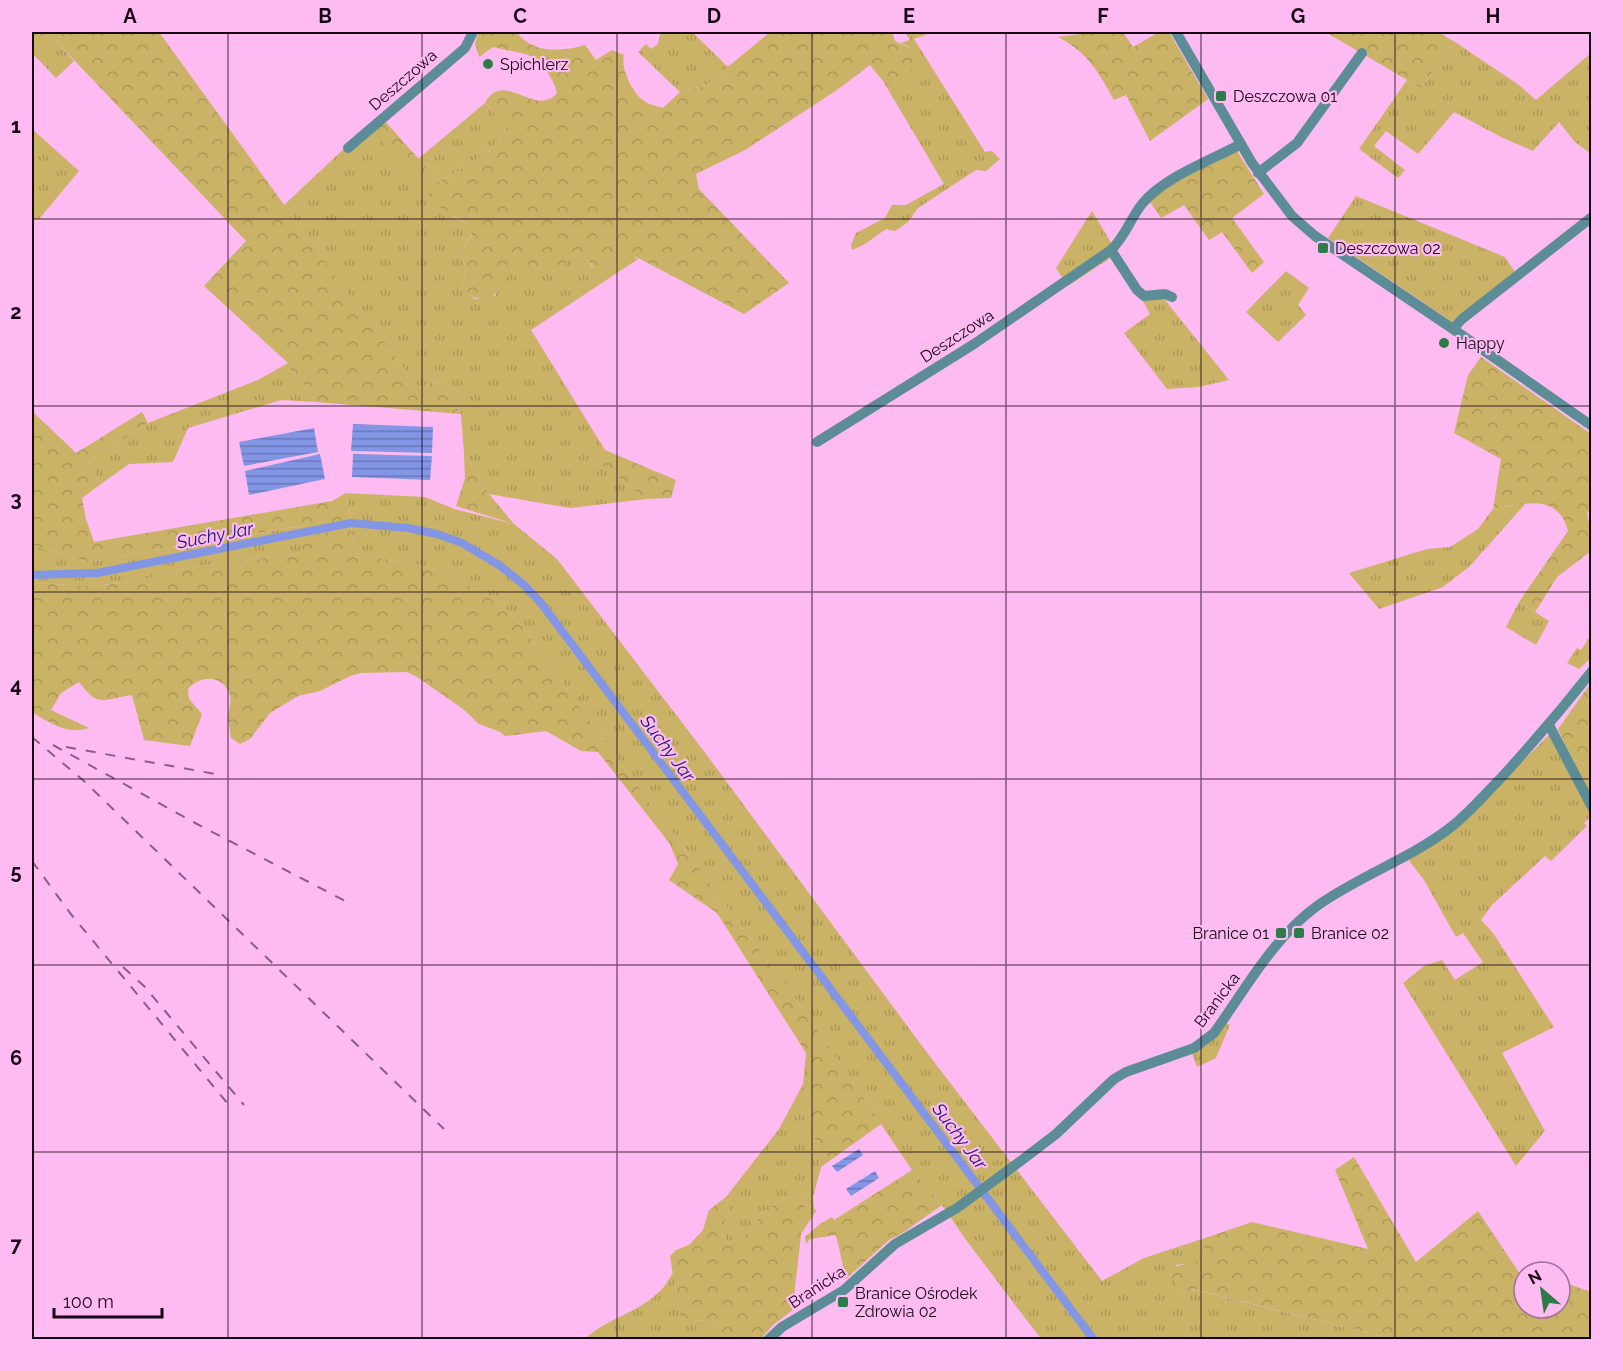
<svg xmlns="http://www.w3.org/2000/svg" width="1623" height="1371" font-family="Raleway,sans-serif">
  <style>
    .grass { fill: url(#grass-tufts) }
    .forest { fill: url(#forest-crowns) }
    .water { fill: url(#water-rules) }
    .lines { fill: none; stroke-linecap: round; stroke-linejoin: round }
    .canal { stroke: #8396e6; stroke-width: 8 }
    .minor { stroke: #5c8c96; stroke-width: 10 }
    .rail { stroke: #895e82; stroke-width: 2; stroke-dasharray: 10 10; stroke-linecap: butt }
    .grid { fill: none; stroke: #170315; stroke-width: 1.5; stroke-opacity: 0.55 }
    .poi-dot { fill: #2e7b4a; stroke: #fdbbf2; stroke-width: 2 }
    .labels { text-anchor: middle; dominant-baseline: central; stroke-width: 4.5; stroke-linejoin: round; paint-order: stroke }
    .poi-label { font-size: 16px; fill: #170315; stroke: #fdbbf2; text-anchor: start }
    .street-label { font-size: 16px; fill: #170315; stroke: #fdbbf2 }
    .water-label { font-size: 18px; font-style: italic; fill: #191773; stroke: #fdbbf2 }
    .neatline { fill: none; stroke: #170315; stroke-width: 2 }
    .grid-label { font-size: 20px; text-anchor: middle; font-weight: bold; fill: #170315 }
  </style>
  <defs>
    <pattern id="grass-tufts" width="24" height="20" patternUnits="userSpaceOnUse" patternTransform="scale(1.5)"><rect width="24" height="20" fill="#cab266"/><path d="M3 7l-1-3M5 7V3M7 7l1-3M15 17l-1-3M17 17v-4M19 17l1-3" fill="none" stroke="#ad9758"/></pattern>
    <pattern id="forest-crowns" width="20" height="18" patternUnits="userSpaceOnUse" patternTransform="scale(1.5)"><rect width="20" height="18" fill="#cab266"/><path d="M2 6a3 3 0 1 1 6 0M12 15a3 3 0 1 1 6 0" fill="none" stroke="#ad9758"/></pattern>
    <pattern id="water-rules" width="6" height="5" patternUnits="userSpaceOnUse" patternTransform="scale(1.5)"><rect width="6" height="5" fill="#8396e6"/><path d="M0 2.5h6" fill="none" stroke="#6a78b9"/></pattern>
  </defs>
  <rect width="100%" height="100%" fill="#fdbbf2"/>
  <!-- grass -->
  <g class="grass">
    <path d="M661,32h31l36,35 -22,18 -26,7 -42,-40 8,-8 5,5 7,-5z"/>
    <path d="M905,32h28l-19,7 71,113 7,-1 8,8 -14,12 -10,-1 -58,38 -11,15 -12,8 -9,-2 -21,15 -13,6 -1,-5 5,-12 29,-15 7,-13h14l38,-21 -61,-103 12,6 21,-36 -15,-8 9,-3z"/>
    <path d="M56,41l18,20 -18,17 -24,-25v-11l4,5z"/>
    <path d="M1455,42l64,43 17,15 55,-47v101l-16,-12 -16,-20 -26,29 -32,-14 -47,-25 -36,42 -32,-23 -12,15 31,24 -7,8 -39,-29 48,-69 14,8z"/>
    <path d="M485,103l21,22c0,22 -49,46 -67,57l-21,-23z"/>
    <path d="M378,126l75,90 19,11v7l-12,20 6,13 -3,23c9,12 19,10 32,6l6,-13 10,-12 7,-1 7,4 27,-2 12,-8 8,-12c11,0 14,6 20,15l13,3 11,-11 13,-7 9,7 -107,71 74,120 -13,6 54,43 -76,9 -81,-14 -25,-41 -3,-39 -23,-34 -19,8 -64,-84 -71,-99 62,-58z"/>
    <path d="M32,129l47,42 -40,48h-7z"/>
    <path d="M1356,196l149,61 10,15 -63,50 -124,-84z"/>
    <path d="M1092,211l21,35 -1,11 -44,29 -12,-18z"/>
    <path d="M1286,271l23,17 -11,17 8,10 -28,27 -32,-30z"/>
    <path d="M1158,298l7,2 64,80 -31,7 -31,2 -43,-56 26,-19 -8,-15z"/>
    <path d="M288,363l28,39 -35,-2 -93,28 -15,34 -44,2 -28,20 -13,-21 60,-40 110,-43z"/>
    <path d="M346,493l79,4 29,12 60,15 43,35 149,195 222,300 174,227 42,-23 58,-19 4,15 -7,8 -23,3 7,28 8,-4 203,50h-353l-75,-99 -24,-35 -30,-35 -111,-164 -193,-260 -88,-122 -19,-21 -61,-33 -85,-17z"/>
    <path d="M1526,503l-57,64 -26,20 -64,22 -30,-36 78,-24 23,-2 28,-18 15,-20z"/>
    <path d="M301,526l1,27 -109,14 -54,14 -46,5 -61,-3v-38l56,17z"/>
    <path d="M1519,602l30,19 -13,24 -30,-18z"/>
    <path d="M1591,635l-1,24 -11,10 -12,-6 10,-15 4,2z"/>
    <path d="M1550,734l34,62 7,20 -7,7 3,3 -36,35 -6,-5 -53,49 -11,15 12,13 61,94 -52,26 43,78 -29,35 -113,-183 21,-17 18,-6 13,20 28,-18 -20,-29 -7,4 -32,-57 -14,-18 -1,-5 42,-25z"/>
    <path d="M1571,758l20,10v22l-3,6z"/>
    <path d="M1226,1023l4,2 -14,33 -19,9 -5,-14z"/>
    <path d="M803,1084l18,83 -8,30 1,11 2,3 -15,23 5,-42 -27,9 -19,14 -7,14 -24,15 -8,-13 8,-19 -3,-15 53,-68z"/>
    <path d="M673,1273l7,46 28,2 16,12 -1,6 -139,1c21,-21 54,-27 75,-48 6,-5 10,-13 14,-19z"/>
  </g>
  <!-- forest -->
  <g class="forest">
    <path d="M32,32h127l196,271 64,85 19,-8 23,34 -145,-12 -28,-39 -84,-77 42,-45 -190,-200 -20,6 -4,-5z"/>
    <path d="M479,32h37c18,22 44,20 69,13l11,15 16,-10 12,5c-4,13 9,39 20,46 5,4 13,5 19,7l17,-16 26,-7 64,-53h122l3,9 21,10c-3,19 -7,24 -21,36l-12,-6 -13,-16 -33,25 -92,60 -49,24 3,15 90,94 -45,31 -115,-61 -13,6 -11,11 -6,1c-11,-6 -13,-19 -27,-19 -8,17 -23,25 -42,23 -7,-1 -11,-5 -19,-4l-21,30 -23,-5 -4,-6 3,-23 -6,-13 12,-19v-8l-31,-19 -61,-68c-4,-9 -3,-13 4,-20l55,62c18,-11 67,-35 67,-57l-21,-22c19,-35 50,16 72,-10 -3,-14 -17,-35 -32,-39 -11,-3 -21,-4 -32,-7l-14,10 -4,-14z"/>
    <path d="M1095,32h28l10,15 26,-15h10l39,67 -58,42 -24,-46 -12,5c-16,-29 -26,-47 -56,-63z"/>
    <path d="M1328,32h110l17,10 -34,46 -94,-55z"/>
    <path d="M1237,151l27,43 -32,24 32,44 -12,11 -30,-41 -13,8 -25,-35 -23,13 -11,-16 16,-17z"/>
    <path d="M1481,357l110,77v77l-4,2 4,21v17l-34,26 -22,35 -16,-10 49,-71c-10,-39 -45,-27 -75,-22l8,-50 -47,-26 14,-58z"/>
    <path d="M32,411l44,42 66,-41 6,11 -60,40 13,21 -19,14 4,21 8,23 238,-41 14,-8 9,60 85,17 61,33 19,21 88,122 193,260 80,118 -60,43 -18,-83 3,-31 -89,-140 -48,-33 9,-16 -8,-20 -72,-92 -17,-1 -35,-20 -41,5 -5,-4 -21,-8 -16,-15 -46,-32 -10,-5 -46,1 -11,3 -30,15 -22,5 -28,17 -20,26 -10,5 -9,-6c-1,-7 -2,-13 -3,-19 0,-8 4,-17 2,-24 -7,-21 -30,-20 -42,-6l1,10 13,15 -12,32 -46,-6 -12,-45c-28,4 -33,14 -53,-13l-18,11 -10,17 38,18c-22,7 -39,-5 -57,-16v-129l61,3 46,-5 54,-14 109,-14 -2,-27 -212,36 -56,-17z"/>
    <path d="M605,450l71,30 -5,18 -25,1 -55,-43z"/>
    <path d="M464,453l25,41 25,30 -58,-18 9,-28z"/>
    <path d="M1591,683v85l-20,-10 -13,-29z"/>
    <path d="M1354,1157l62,105 62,-51 46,69v28h36v-27l31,11v47h-197l-202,-50 -9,4 -15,-20c14,-14 25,-5 38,-19l-4,-15 50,-17 116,27 -33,-79z"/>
    <path d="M912,1170l30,35 -41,29 -12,6 -43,39 -10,-44 -26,4 -4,5 -1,-7 15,-13 12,-7 2,3z"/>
    <path d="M806,1192l-11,95 -1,22 -21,16 -12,14h-38v-6l-15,-12 -28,-2 -10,-63 6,-6 13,-5 14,-15 6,-20 17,-13 3,15 -8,19 8,13 24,-15 7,-14 19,-14z"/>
  </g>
  <!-- water -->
  <g class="water">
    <path d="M353,424l80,3 -1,26 -81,-2z"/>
    <path d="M314,428l4,24 -74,14 -5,-24z"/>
    <path d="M320,454l5,25 -76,16 -4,-24z"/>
    <path d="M353,454l79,2 -2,24 -78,-3z"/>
    <path d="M859,1149l4,6 -26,17 -5,-6z"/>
    <path d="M875,1171l4,7 -28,18 -5,-7z"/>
  </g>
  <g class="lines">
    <!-- canal -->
    <path class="canal" d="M32,575l65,-2 254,-50 57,5 29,6 25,9 37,22 24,19 18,19 553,737"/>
    <!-- minor -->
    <g class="minor">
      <path d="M1176,32l76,131 40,53 23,20 138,93 139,97"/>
      <path d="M348,148l117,-100 8,-16"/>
      <path d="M1258,173l39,-30 65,-90"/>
      <path d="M1111,250l26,40 7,6 21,-2 7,3"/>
      <path d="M1453,329l9,-10 130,-102"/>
      <path d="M817,442l157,-98 137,-94c14,-13 19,-31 31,-46 22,-27 68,-43 99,-60"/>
      <path d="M1549,725l43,82"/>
      <path d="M768,1340l14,-13 62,-37 51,-46 62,-36 65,-48 34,-26 58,-55 12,-7 68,-24 20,-15c31,-43 59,-95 103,-127 42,-30 93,-47 134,-79 18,-14 33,-32 49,-48 32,-35 62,-70 92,-108"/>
    </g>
    <!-- rail -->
    <g class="rail">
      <path d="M32,737l53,45 359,347"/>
      <path d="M53,745l144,79 152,79"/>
      <path d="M66,747l155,28"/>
      <path d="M32,861l38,52 158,191"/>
      <path d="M123,967l21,19 100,119"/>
    </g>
  </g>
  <!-- grid -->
  <path class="grid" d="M228,32v1308M422,32v1308M617,32v1308M812,32v1308M1006,32v1308M1201,32v1308M1395,32v1308M32,219h1560M32,406h1560M32,592h1560M32,779h1560M32,965h1560M32,1152h1560"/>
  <!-- markers -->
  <g class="poi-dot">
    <circle cx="488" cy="64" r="6"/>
    <rect x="1215" y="90" width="12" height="12" rx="3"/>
    <rect x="1317" y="242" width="12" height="12" rx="3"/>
    <circle cx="1444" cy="343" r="6"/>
    <rect x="1275" y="927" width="12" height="12" rx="3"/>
    <rect x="1293" y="927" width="12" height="12" rx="3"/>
    <rect x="837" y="1296" width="12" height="12" rx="3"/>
  </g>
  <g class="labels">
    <!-- poi labels -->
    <g class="poi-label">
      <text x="500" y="64">Spichlerz</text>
      <text x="1233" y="96">Deszczowa 01</text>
      <text x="1335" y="248">Deszczowa 02</text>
      <text x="1456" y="343">Happy</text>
      <text x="1269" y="933" text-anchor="end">Branice 01</text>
      <text x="1311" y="933">Branice 02</text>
      <text x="855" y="1293">Branice Ośrodek<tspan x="855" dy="18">Zdrowia 02</tspan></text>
    </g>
    <!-- street labels -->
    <g class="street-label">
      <text transform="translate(403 80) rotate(-41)">Deszczowa</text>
      <text transform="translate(957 336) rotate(-33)">Deszczowa</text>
      <text transform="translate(1217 1000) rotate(-53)">Branicka</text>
      <text transform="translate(817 1287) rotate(-33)">Branicka</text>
    </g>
    <!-- water labels -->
    <g class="water-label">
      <text transform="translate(215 535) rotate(-11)">Suchy Jar</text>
      <text transform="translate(668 748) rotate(53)">Suchy Jar</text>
      <text transform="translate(960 1136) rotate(53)">Suchy Jar</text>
    </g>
  </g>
  <!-- border -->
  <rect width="1623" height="1371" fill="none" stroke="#fdbbf2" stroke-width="66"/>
  <!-- north arrow -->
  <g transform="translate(1542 1290) rotate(331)"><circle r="28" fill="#fdbbf2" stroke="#a1719a" stroke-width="1.5"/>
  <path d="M0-4.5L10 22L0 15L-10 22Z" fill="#2e7b4a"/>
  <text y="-9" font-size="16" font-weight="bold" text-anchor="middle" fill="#170315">N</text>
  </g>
  <!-- scale -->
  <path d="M54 1308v9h108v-9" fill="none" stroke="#170315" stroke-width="3"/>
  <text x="63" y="1308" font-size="18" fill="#170315" stroke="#fdbbf2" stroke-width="4.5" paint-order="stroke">100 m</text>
  <rect x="33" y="33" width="1557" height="1305" class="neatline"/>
  <g class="grid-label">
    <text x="130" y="23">A</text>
    <text x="325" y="23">B</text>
    <text x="520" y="23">C</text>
    <text x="714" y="23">D</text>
    <text x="909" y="23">E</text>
    <text x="1103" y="23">F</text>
    <text x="1298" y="23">G</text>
    <text x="1493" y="23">H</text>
    <text x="16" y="133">1</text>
    <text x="16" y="319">2</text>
    <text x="16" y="506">3</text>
    <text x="16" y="692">4</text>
    <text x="16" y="879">5</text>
    <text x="16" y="1065">6</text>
    <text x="16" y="1252">7</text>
  </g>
</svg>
